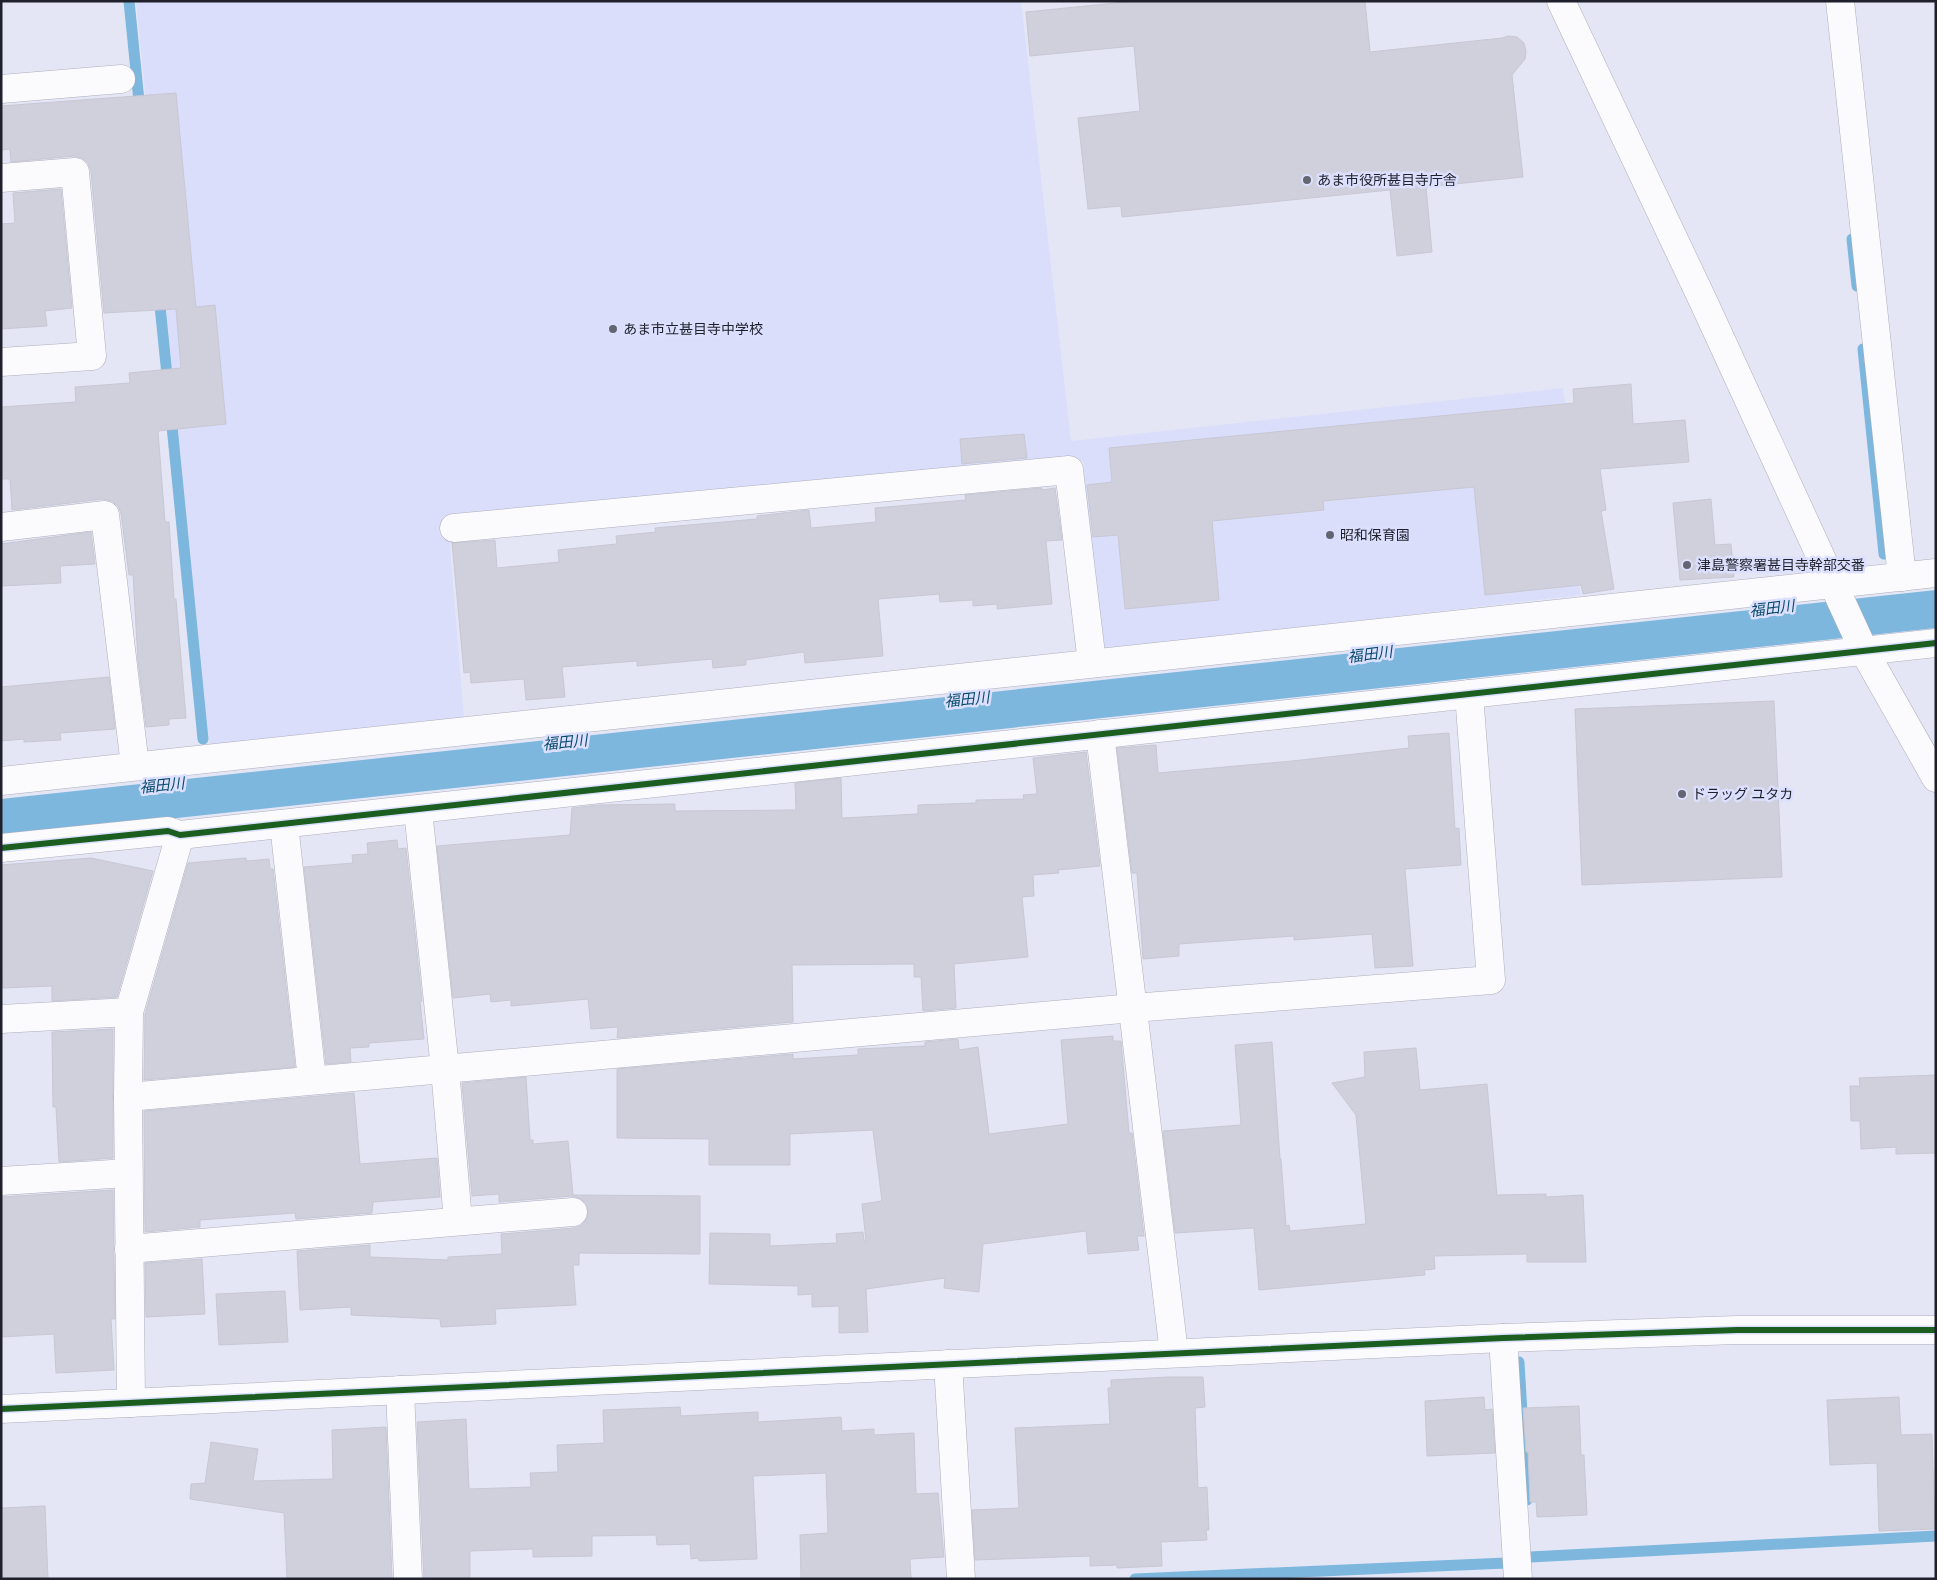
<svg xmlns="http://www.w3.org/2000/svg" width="1937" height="1580" font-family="Ubuntu,'Noto Sans JP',sans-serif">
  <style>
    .built { fill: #dbdefa }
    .water { fill: #7eb7de }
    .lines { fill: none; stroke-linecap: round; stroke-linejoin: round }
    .stream { stroke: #7eb7de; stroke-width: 11 }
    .building { fill: #d0cfdc; stroke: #c8c7d4 }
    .street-casing { stroke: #adaebb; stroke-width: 29 }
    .secondary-casing { stroke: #adaebb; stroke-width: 29 }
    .street { stroke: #fbfbfe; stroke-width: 28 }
    .secondary { stroke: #fbfbfe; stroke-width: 28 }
    .cycleway-casing { stroke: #dce0fe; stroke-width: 9 }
    .cycleway { stroke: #1b5e20; stroke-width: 6 }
    .poi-dot { fill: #646572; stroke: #dce0fe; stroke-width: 2 }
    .labels { text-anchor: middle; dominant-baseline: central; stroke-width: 5; stroke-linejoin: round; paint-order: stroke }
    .poi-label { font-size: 14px; fill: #1f202b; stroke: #dce0fe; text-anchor: start }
    .water-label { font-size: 15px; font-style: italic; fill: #07496a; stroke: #dce0fe }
  </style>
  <rect width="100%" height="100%" fill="#e4e6f6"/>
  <!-- built -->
  <path class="built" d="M136,1h885l50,440 492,-53 12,87 -15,2 21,118 -480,55 -18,-189 -635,61 16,197 -254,31z"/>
  <!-- water -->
  <path class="water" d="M1936,590v38l-1935,209v-38z"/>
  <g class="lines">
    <!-- stream -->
    <g class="stream">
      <path d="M129,1l11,110"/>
      <path d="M1852,239l5,47"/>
      <path d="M159,296l9,89"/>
      <path d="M1863,349l21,205"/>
      <path d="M171,416l32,323"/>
      <path d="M1519,1362l8,138"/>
      <path d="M1530,1557l406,-21"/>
      <path d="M1135,1579l371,-16"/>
    </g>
  </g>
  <!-- building -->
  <g class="building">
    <path d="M1135,1h230l5,51 132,-14 6,-2 9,1 7,6 2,8 -1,8 -13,16 11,102 -97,10 6,65 -35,4 -7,-66 -268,27 -1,-11 -33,3 -10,-91 62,-7 -6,-65 -104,10 -4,-44z"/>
    <path d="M176,93l20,214 19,-2 11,119 -68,7 7,91h4l5,77h2l10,119 -17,1v6l-23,2 -8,-67 -5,-85h-4l-8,-62 -3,-7 -6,-5 -9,-2 -91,11 -2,-31h-9v-72l75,-5 -1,-15 55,-4 -1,-10 52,-5 -5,-59 -72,4 -13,-142 -3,-8 -6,-5 -8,-2 -63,6 -1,-13 -9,1v-44z"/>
    <path d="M61,189l11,119 -27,3 2,15 -46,3v-105l14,-1 -2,-30z"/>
    <path d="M1631,384l2,40 52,-4 4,42 -89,7 6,41 -5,1 13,78 -31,5 -2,-9 -96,10 -11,-108 -151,14 1,9 -112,11 7,79 -94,9 -7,-74 -25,2 -6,-52 25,-3 -3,-34 465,-45 -1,-14z"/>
    <path d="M1024,434l3,24 -65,6 -2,-25z"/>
    <path d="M1042,488v2l13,-2 7,52 -16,1 6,63 -55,5v-5l-24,2v-6l-33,2 -1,-8 -61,5 5,57 -78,7 -1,-11 -58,8v5l-33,3 -1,-9 -75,7v-5l-75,6 3,30 -39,3 -2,-21 -53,4 -1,-11 -6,1 -12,-130 43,-3 2,28 62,-6 -1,-12 59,-6 -1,-8 40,-4 -1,-4 102,-9v-3l52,-6 2,18 65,-6 -1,-14 91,-8 -1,-5z"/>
    <path d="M1711,499l4,46 16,-1 3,33 -54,3 -7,-77z"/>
    <path d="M91,532l4,32 -35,2 1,17 -60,3v-42z"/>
    <path d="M109,677l6,52 -55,4 1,7 -37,2v-3l-23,2v-54z"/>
    <path d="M1774,701l8,176 -200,8 -7,-176z"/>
    <path d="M1449,733l6,96 4,-1 2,37 -56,4 8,97 -38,2 -3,-34 -78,6v-4l-115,8v12l-36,3 -6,-86h-5l-15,-125 39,-3 2,28 134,-12 117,-13 -1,-12z"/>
    <path d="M1086,752l14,114 -42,4 1,3 -26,2 1,21 -12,1 6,60 -74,7 2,44 -33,3 -2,-34h-7v-13l-122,1 1,57 -176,16 1,-11 -27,2 -3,-30 -77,7v-6l-20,2 -1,-8 -37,4 -16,-152 133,-11 2,-27 27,-3 76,-1v7l121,-1 -1,-27 46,-5 1,40 76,-4v-9l58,-2v-3l48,-1 -1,-4 14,-1 -4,-36z"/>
    <path d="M397,840l1,9 8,-1 16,153h-2l4,38 -55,4v4l-19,1 1,14 -25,2 -22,-197 49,-4 -1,-8 16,-1 -1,-11z"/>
    <path d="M91,858l62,13 -36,126 -65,4v-15l-49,2 -2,-31v-92z"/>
    <path d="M246,858l1,3 22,-2 1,10h3l22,198 -151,13 1,-66 43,-151z"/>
    <path d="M113,1029v129l-54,4 -3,-55h-3l-1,-75z"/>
    <path d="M1113,1036v5h8l8,92h3l12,103h-7l2,14 -51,4 -2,-23 -103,13 -4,48 -35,-4 1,-10 -79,11 2,43 -29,1v-27l-27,1v-13l-14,1v-9l-89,-2 1,-51 60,1v12l67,-3 -1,-9 27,-2 1,9h2l-4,-37 20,-3 -9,-71 -83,4v31h-81v-26l-92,-1v-69l176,-15v5l65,-4v-6l67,-3v-4l33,-3 1,11 19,-3 11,87 79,-10 -7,-84z"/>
    <path d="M1272,1042l8,117h1l5,67 3,-1 1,6 76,-7 -10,-109 -24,-32 33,-6 -1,-25 52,-4 4,42 67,-6 10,111 49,-1v3l37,-2 3,67h-59v-8l-93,2 1,13 -11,1 1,5 -166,15 -5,-62 -79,5 -12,-102 78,-6 -6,-80z"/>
    <path d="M1936,1075v78l-40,1v-7l-35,2 -1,-28h-9l-1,-35h10l-1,-8z"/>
    <path d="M526,1077l4,63h3v4l35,-3 5,54 127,1v58l-121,-1v12h-6l3,40 -81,4 1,15 -55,3 -1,-8 -89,-4v-8l-51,3 -3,-59 73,-6v12l78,3v-3l54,-3 -1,-20 73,-6 8,-3 5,-7 1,-8 -2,-7 -7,-5 -7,-2 -73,6v-8l-27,2 -10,-113z"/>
    <path d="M354,1093l6,71 77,-6 3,39 -67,5 -1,11 -76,6 -1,-6 -95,7v7l-55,5 -1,-121z"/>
    <path d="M113,1190l2,129h-4l3,51 -58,3 -2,-39 -53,3v-140z"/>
    <path d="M202,1259l3,55 -59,3 -1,-54z"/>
    <path d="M285,1291l3,51 -69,3 -3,-51z"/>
    <path d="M1168,1377h35l2,30 -10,1 3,80 9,-1 2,43h-3l1,10 -46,2 1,24 -45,2v-3l-27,1v-10l-115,4 -3,-50 47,-2 -4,-80 95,-4 -2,-36h3v-8z"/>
    <path d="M1484,1397l1,13 7,-1 3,44 -68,3 -2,-55z"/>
    <path d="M1899,1397l2,38 31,-1 3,95 -56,2 -2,-68 -47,2 -3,-65z"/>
    <path d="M1579,1406l2,49h3l3,60 -50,2 -1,-15h-6l-2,-50h-2l-3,-44z"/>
    <path d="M680,1407l1,9 77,-4v10l83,-5 1,14 32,-2v6l40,-2 2,61 22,-1 6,64 -34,2 1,20h-110l-1,-44 28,-2 -2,-60 -73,3 4,83 -58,2 -1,-3 -7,1 -1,-15 -33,1 -1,-10 -64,1v20l-59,1v-8l-63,2v28h-46l-7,-157 49,-3 3,70 62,-2 -1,-14 28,-1 -1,-27 47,-2 -1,-33z"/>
    <path d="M386,1427l6,152h-105l-3,-66 -94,-14 1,-15 14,-1 6,-41 47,7 -5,32 80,-2 -1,-49z"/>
    <path d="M45,1506l3,73h-47v-71z"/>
  </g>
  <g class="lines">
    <defs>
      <g id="street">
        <path d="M1840,1l62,576"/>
        <path d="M1,89l120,-10"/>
        <path d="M1,178l74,-6 17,184 -91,6"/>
        <path d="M1,527l104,-12 30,251"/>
        <path d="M454,528l615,-58 23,193"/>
        <path d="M1100,734l74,619"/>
        <path d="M1,781l1935,-208"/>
        <path d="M418,810l27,259 13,152"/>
        <path d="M284,824l28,256"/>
        <path d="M1,848l167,-17 12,4 1756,-192"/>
        <path d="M1,1019l128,-7"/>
        <path d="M128,1097l1005,-89 358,-28 -22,-286"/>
        <path d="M1,1181l127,-8"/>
        <path d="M129,1249l444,-37"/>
        <path d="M1503,1338l15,241"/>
        <path d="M948,1364l13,215"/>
        <path d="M400,1390l8,189"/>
        <path d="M131,1403l-3,-306 1,-85 51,-177"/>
      </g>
      <g id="secondary">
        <path d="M1561,1l144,304 159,346 72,127"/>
        <path d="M1,1409l1502,-71 234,-8h199"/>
      </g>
    </defs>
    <!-- street casing -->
    <use href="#street" class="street-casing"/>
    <!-- secondary casing -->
    <use href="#secondary" class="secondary-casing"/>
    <!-- street -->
    <use href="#street" class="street"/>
    <!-- secondary -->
    <use href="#secondary" class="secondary"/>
    <defs>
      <g id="cycleway">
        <path d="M1,848l167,-17 12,4 1756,-192"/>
        <path d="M1,1409l1502,-71 234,-8h199"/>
      </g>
    </defs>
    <!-- cycleway casing -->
    <use href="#cycleway" class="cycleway-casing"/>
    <!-- cycleway -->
    <use href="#cycleway" class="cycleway"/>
  </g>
  <!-- markers -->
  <g class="poi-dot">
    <circle cx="1307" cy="180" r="5"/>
    <circle cx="613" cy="329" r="5"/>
    <circle cx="1330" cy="535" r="5"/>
    <circle cx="1687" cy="565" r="5"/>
    <circle cx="1682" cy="794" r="5"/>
  </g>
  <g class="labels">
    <!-- poi labels -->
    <g class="poi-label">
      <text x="1317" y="180">あま市役所甚目寺庁舎</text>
      <text x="623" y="329">あま市立甚目寺中学校</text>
      <text x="1340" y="535">昭和保育園</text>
      <text x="1697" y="565">津島警察署甚目寺幹部交番</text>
      <text x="1692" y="794">ドラッグ ユタカ</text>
    </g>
    <!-- water labels -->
    <g class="water-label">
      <text transform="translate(1772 608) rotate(-7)">福田川</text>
      <text transform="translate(1370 654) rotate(-7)">福田川</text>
      <text transform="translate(967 699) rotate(-6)">福田川</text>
      <text transform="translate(565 742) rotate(-6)">福田川</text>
      <text transform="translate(162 785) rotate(-6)">福田川</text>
    </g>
  </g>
  <!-- border -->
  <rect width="1937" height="1580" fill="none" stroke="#1f202b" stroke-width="5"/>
</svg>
